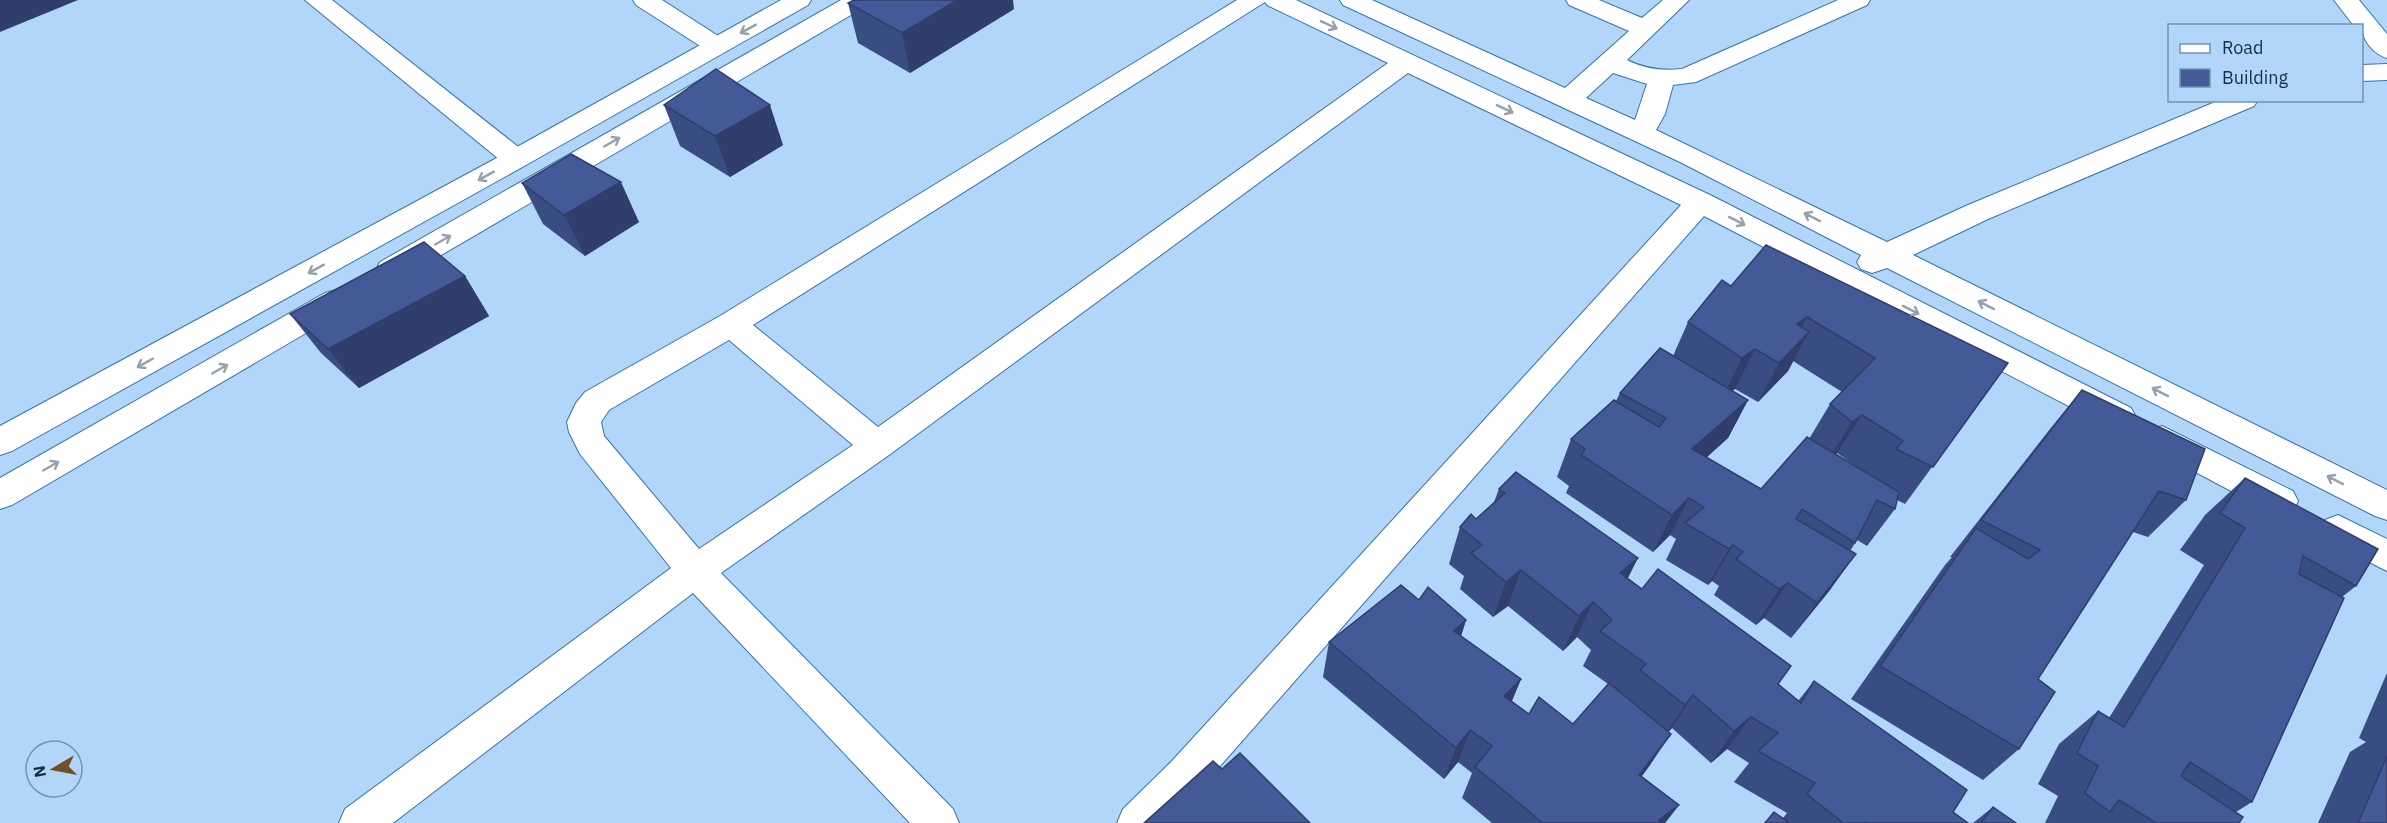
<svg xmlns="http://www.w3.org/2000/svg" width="2387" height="823" font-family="'IBM Plex Sans',sans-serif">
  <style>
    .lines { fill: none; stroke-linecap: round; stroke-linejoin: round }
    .minor-casing { stroke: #3673a9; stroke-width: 2 }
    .tertiary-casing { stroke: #3673a9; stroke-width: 2 }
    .minor { fill: #fff; fill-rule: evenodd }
    .tertiary { fill: #fff; fill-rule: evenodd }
    .wall { fill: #3a4d83; fill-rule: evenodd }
    .shaded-wall { fill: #2f3e6a }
    .building { fill: #435998; stroke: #2f3e6a; stroke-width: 1.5 }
    .oneway { stroke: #96a1ac }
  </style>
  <rect width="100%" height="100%" fill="#b1d6fa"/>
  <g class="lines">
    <defs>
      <g id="minor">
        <path d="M305,0h27l194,153 4,6 -4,6 -10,3 -10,-3z"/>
        <path d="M633,0h29l64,41 4,5 -4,5 -9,3 -9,-3 -72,-46z"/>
        <path d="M1237,0h59l414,195 421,213 5,9 -5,9 -12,4 -12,-4 -403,-210 -505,574 -32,33h-50l6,-14 48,-47 510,-557 -273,-132 -519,382 -168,118 232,236 6,14h-49l-217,-230 -300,230h-54l6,-14 326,-241 -91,-114 -11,-22 -2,-10 9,-19 9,-11 135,-76zM1265,2l2,3 121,58 -510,364 -125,-102zM729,340l124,105 -154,104 -95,-113 -3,-14 8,-12z"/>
        <path d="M1340,0h32l193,88 64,-57 -60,-26 -3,-5h33l43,18 21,-18h26l-62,60c18,9 35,11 55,9l156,-69h32l-3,5 -171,77 -23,3 -8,29 -9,16 231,112 81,-37 252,-105h38l-4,6 -266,113 -75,36 474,235v30l-12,-4 -488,-248 -15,5 -11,-4 -4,-7 4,-7 -181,-93 -337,-157zM1613,73l34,11 -12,36 -49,-22z"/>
        <path d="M2334,0h25l28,34v24c-14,-4 -25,-18 -25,-32h-8z"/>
        <path d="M2387,64v16l-25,1v-16z"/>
        <path d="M2162,426l131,65 5,10 -5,10 -12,4 -12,-4 -119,-63 -5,-9 5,-9z"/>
        <path d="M2338,515l49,24v32l-62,-31 -5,-10 5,-10z"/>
      </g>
      <g id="tertiary">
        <path d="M781,0h30l-3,5 -282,160 -514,286 -12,4v-29l506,-273z"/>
        <path d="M841,0h30l-3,5 -466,273 -11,3 -11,-3 -4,-8 4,-8z"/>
        <path d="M336,290l11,3 4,8 -4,8 -335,196 -12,4v-31l325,-185z"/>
      </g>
    </defs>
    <!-- minor casing -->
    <use href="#minor" class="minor-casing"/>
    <!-- tertiary casing -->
    <use href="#tertiary" class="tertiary-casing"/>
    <!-- minor -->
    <use href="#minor" class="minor"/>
    <!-- tertiary -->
    <use href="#tertiary" class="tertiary"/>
  </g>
  <!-- wall -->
  <g class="wall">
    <path d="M848,3l166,6 -104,64 -52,-30z"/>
    <path d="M664,105l119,40 -53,32 -50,-31z"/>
    <path d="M522,183l117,39 -54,34 -42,-32z"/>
    <path d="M465,276l24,40 -130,72 -38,-35 -31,-39z"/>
    <path d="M1731,286l277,77 -103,141 -8,-4 -2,9 -28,37 -10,-6 -7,11 -20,39 -39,48 -27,-20 -8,7 -42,-30 5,-9 -7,-5 -4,4 -42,-25 10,-21 -6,-4 -17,17 -87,-59 3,-7 -12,-9 14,-38 45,-38 4,-8 53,-37 15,-34zM1793,361l49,31 -12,12 -21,35 -48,50 -55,-31 22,-20 20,-38 -16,-9 3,-2 23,13 30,-31zM1837,453l23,16 -24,-15z"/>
    <path d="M2082,390l104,110 -38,37 -15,-5 -95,147 -19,70 -36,31 -132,-81 94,-134 7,-8h-2l100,-128z"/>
    <path d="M1516,472l112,106 14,11 136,95 20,17 16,-20 139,131 15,11h-204l10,-11 9,6 4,-5 -53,-31 15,-19 -22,-14 -16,14 -39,-35 -4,4 -18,33 -8,11 37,29 -14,18h-173l-30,-25 10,-25 -14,-11 -14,17 -121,-102 6,-35 90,-42 47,20 -5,16 60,43 -9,22 17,13 44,10 35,-40 -25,-18 8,-16 -14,-13 -14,14 -55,-45 -15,11 -33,-28 4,-13 -15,-12 11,-37 16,-8 18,-17 5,-13z"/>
    <path d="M2245,478l111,108 -14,11 -90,205 -16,10 3,11h-194l13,-27 -20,-12 21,-40 39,-33 11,7 95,-153 -24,-15 25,-35z"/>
    <path d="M2387,673v150h-69l32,-71 16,-10 -7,-4z"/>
    <path d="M1993,807l23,16h-43z"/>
  </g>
  <!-- shaded-wall -->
  <g class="shaded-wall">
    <path d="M0,0h78l-78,32z"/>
    <path d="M957,0h56l1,9 -104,64 -8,-40z"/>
    <path d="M770,105l13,40 -53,32 -15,-41z"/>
    <path d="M621,182l18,40 -54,34 -21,-41z"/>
    <path d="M465,276l24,40 -130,72 -31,-39z"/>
    <path d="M1807,317l-22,39 12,-32z"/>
    <path d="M1809,332l-21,39 -30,31 21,-39z"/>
    <path d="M1755,349l-20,40 -12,8 19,-39z"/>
    <path d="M1748,400l-20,38 -55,49 19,-38z"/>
    <path d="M1862,415l-25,38 -9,7 24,-38z"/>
    <path d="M1689,498l-19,37 -17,17 19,-37z"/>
    <path d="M1733,545l-21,36 -4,4 21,-36z"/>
    <path d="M1856,554l-26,36 -39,48 26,-35z"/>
    <path d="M1638,558l-18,36v-21z"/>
    <path d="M1521,570l-13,36 -15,11 13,-35z"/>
    <path d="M1788,583l-24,35 -8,7 23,-36z"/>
    <path d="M1593,602l-16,35 -14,14 16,-35z"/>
    <path d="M1466,620l-11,35 -1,-24z"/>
    <path d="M1521,679l-14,33 -3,-16z"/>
    <path d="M1693,695l-21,33 -9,10 22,-33z"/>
    <path d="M1751,717l-24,32 -16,14 23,-32z"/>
    <path d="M1470,730l-12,32 -14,17 12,-31z"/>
    <path d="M1671,734l-21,31 -30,40 19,-30z"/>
    <path d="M1679,805l-14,18h-8l2,-3z"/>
  </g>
  <!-- building -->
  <g class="building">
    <path d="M854,0h103l-55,33 -54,-30z"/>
    <path d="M716,69l54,36 -55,31 -51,-31z"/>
    <path d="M571,154l50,28 -57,33 -42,-32z"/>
    <path d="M424,242l41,34 -137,73 -38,-35z"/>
    <path d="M1766,245l242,118 -75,104 -37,-18 7,-8 -41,-26 -10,7 -22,-18 45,-46 -68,-41 -10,7 12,8 -30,31 -24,-14 -13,9 -54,-36 34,-42 9,6z"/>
    <path d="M1660,348l88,52 -56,49 69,40 46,-52 92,55 -4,17 -18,-9 -22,43 -53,-34 -6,10 60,35 -39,49 -29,-20 -9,6 -43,-30 7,-7 -10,-7 -4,4 -44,-26 19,-16 -15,-9 -17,17 -91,-60 4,-6 -14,-10 43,-39 45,27 7,-9 -46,-25z"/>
    <path d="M2082,390l123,59 -19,51 -27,-9 -121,188 17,13 -36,57 -139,-83 96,-138 52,31 12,-9 -59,-30z"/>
    <path d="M1516,472l122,86 -18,15 22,16 16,-20 133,97 -13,18 23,19 13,-22 153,109 -14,22 15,11h-101l-1,-1 -1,1h-22l-36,-29 8,-11 -57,-32 20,-18 -27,-16 -17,14 -41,-36 -8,10 -45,-35 6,-6 -46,-33 12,-11 -19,-18 -14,14 -58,-46 -15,12 -35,-29 11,-8 -22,-18 11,-13 5,5 29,-26 -6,-4z"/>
    <path d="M2245,478l133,71 -22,37 -53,-30 -4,18 45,24 -92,204 -62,-40 -9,14 62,41 -4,6h-83l-37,-23 -9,12 -25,-19 13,-27 -21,-13 21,-42 26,16 121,-199 -25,-15z"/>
    <path d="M1401,585l18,15 9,-13 38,33 -12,11 67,48 -17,17 25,18 10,-17 34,27 36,-41 62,51 -32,41 40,30 -20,15 3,3h-119l-68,-56 17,-21 -22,-16 -14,18 -127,-106z"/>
    <path d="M1240,753l70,70h-166l69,-62 9,8z"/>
    <path d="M2387,756v67h-29z"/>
    <path d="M1993,807l23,16h-35z"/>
    <path d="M1774,812l15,11h-24z"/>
  </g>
  <!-- one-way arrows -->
  <defs><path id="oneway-shaft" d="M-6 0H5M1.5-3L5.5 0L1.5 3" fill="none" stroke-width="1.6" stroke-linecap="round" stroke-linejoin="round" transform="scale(1.5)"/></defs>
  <g class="oneway">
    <use href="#oneway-shaft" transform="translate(1329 25) rotate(25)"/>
    <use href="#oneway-shaft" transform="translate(748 29) rotate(151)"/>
    <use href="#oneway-shaft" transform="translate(1505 109) rotate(25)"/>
    <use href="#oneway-shaft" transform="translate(612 142) rotate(-30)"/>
    <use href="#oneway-shaft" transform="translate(486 176) rotate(151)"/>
    <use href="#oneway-shaft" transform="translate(1812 217) rotate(-153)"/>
    <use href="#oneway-shaft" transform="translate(1737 221) rotate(27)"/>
    <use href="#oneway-shaft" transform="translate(443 240) rotate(-30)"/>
    <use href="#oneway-shaft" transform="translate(316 269) rotate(151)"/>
    <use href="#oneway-shaft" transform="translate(1986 305) rotate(-153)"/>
    <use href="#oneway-shaft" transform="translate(1911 310) rotate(27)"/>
    <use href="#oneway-shaft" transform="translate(145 363) rotate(151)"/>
    <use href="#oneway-shaft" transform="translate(220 369) rotate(-30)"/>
    <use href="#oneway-shaft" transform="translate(2160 392) rotate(-153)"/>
    <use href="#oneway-shaft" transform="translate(51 466) rotate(-30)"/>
    <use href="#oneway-shaft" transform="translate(2335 480) rotate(-153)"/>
  </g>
  <!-- legend -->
  <rect x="2168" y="24" width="195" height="78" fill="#b1d6fa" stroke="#7393b2" stroke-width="1.5"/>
  <rect x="2180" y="44" width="30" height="9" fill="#ffffff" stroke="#7393b2" stroke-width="1.5"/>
  <text x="2222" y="54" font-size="18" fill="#152f46">Road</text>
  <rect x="2180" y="69" width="30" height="18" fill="#435998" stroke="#7393b2" stroke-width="1.5"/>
  <text x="2222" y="84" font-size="18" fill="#152f46">Building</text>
  <!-- north arrow -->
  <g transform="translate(54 769) rotate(260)"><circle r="28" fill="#b1d6fa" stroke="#7393b2" stroke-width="1.5"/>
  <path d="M0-4.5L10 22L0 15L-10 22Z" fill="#714f27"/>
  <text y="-9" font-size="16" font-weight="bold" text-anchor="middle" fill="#152f46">N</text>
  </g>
</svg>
